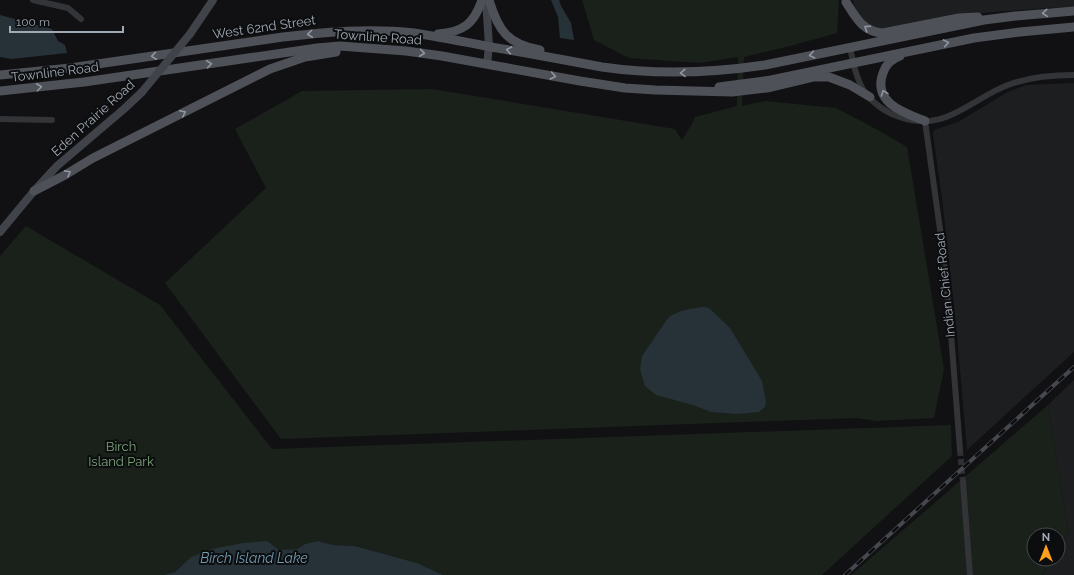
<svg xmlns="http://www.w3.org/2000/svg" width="1074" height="575" font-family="Raleway,sans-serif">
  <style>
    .built { fill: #1d1e20 }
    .green { fill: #19211a }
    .water { fill: #273238 }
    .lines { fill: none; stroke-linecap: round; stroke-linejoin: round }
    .minor-tunnel { stroke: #2e2f33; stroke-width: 6; stroke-dasharray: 6 3; stroke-linecap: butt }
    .minor { stroke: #323438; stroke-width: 6 }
    .secondary { stroke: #404349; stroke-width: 8 }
    .primary { stroke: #4e5158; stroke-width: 9 }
    .rail-casing { stroke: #45484e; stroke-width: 4 }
    .rail { stroke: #0c0d0e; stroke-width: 2.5; stroke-dasharray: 8; stroke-linecap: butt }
    .secondary-bridge { stroke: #404349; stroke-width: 8 }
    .oneway { stroke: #9097a2 }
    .labels { text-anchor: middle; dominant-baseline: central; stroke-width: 4; stroke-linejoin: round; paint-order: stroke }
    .street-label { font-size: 13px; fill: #a1a9b5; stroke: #0c0d0e }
    .park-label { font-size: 13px; fill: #78a276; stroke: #0c0d0e }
    .water-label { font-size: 14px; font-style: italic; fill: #749cb4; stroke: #0c0d0e }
  </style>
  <rect width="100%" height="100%" fill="#111113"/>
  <!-- built -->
  <g class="built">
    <path d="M853,0h221v7l-26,1 -92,7 -73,15 -17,-4 -10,-14z"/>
    <path d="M1074,83v269l-107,98 -11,-126 -13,-118 -10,-72 1,-4 24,-8 50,-30 18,-7z"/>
    <path d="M1074,380v195h-32l10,-16h6v-11l10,-16 -20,-127z"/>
  </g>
  <!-- green -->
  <g class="green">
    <path d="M582,0h257l-2,33 -47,13 -46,11 -2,49 23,-5 71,7 42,22 29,17 37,222 -10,49 -57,3 -21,-3 -575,21 -116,-156 101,-95 -31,-59 67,-38 130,-2 243,40 7,11 10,-16 3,-7 42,-11 1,-49 -38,6 -71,-5 -35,-18z"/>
    <path d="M26,226l134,79 112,144 679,-24 1,31 -130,119h-379l-26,-12 -62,-17 -22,-1 -15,-4 -13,3 -8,5 -106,8 -16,15 -11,3h-164v-319z"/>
    <path d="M1048,405l20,127 -10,16v-13h-24v24h18l-10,16h-191z"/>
  </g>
  <!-- water -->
  <g class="water">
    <path d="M551,0h8l2,6 10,17 3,17 -14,-2 -2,-21z"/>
    <path d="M0,15l52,14 6,12 7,4 2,8 -56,6 -11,-2z"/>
    <path d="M703,307l6,1 21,20 32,53 4,21 -1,5 -6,5 -21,2 -27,-2 -18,-7 -37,-10 -11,-9 -5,-17 2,-13 26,-38c10,-8 22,-9 35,-11z"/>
    <path d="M267,541l12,9 18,-1 8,-5 13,-3 15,4 22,1 62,17 26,12h-279l11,-3 16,-15 21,-8 31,-6z"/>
  </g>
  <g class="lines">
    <!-- minor-tunnel -->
    <path class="minor-tunnel" d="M960,450l3,32"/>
    <!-- minor -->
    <g class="minor">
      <path d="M33,0l35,8 13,11"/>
      <path d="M850,47c3,15 6,31 14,44 18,25 53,37 82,26 22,-8 40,-24 62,-32 21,-8 43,-10 66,-10"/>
      <path d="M0,119l52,1"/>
      <path d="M925,121l17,123 8,77 10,129"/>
      <path d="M963,482l7,93"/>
    </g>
    <!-- secondary -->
    <g class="secondary">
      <path d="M486,0l3,46 -2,18"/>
      <path d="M190,34l23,-34"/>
      <path d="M0,232l34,-41 23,-25 67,-57 18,-17"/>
    </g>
    <!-- primary -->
    <g class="primary">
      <path d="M489,0c9,30 18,44 51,50"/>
      <path d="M846,2c10,16 17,30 37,31l76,-15 19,-1"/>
      <path d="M438,34c25,-2 36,-10 44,-34"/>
      <path d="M900,56c-9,3 -14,8 -17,17 -11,30 22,40 42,48"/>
      <path d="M0,75l70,-7 213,-31c43,-5 87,-9 131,-4 26,4 52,9 77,14 37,6 74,13 111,20 55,8 109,6 163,-2l219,-45 31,-4 59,-5"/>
      <path d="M719,87l52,-7 203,-42 46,-6 54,-5"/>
      <path d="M0,91l84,-9 233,-34 23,-2 66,5 36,5 138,25 45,7 30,2 77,2 35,-4 46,-11h16l21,8 20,12"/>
      <path d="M34,191l31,-16 28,-17 177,-89 35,-12 31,-5"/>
    </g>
    <defs>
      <path id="rail" d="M845,575l229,-208"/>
    </defs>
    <!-- rail casing -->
    <use href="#rail" class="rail-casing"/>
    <!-- rail -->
    <use href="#rail" class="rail"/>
    <!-- secondary-bridge -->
    <path class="secondary-bridge" d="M142,92l48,-58"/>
  </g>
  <!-- one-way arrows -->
  <defs><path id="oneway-chevron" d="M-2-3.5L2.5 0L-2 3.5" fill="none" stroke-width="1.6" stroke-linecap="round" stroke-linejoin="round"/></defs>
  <g class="oneway">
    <use href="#oneway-chevron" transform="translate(1045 13) rotate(175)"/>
    <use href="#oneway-chevron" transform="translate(867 28) rotate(-146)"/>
    <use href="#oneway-chevron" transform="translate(310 34) rotate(174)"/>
    <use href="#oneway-chevron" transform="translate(946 43) rotate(-11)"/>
    <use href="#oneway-chevron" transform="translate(509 50) rotate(-169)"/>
    <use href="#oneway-chevron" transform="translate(422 53) rotate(8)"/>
    <use href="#oneway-chevron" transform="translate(812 55) rotate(168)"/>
    <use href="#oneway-chevron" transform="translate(154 56) rotate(172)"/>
    <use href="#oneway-chevron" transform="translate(209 64) rotate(-8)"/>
    <use href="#oneway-chevron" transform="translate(683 73) rotate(178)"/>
    <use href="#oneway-chevron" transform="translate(553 76) rotate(11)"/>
    <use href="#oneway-chevron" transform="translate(39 87) rotate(-7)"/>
    <use href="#oneway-chevron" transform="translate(884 93) rotate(-110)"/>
    <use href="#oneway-chevron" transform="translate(183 113) rotate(-27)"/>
    <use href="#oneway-chevron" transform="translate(68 173) rotate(-29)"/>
  </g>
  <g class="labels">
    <!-- street labels -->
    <g class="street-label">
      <text transform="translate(264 27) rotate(-8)">West 62nd Street</text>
      <text transform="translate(378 37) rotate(4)">Townline Road</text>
      <text transform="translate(55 72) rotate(-7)">Townline Road</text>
      <text transform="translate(93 118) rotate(-42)">Eden Prairie Road</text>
      <text transform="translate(945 285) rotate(-96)">Indian Chief Road</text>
    </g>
    <!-- park labels -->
    <g class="park-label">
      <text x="121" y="446">Birch<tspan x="121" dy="15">Island Park</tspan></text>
    </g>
    <!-- water labels -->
    <g class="water-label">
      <text x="254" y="558">Birch Island Lake</text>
    </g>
  </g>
  <!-- north arrow -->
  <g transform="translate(1046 547)"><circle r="19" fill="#0c0d0e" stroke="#484b51"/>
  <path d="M0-3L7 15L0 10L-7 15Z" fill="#ff9f1e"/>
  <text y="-6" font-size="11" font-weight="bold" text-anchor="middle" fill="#a1a9b5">N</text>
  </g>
  <!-- scale -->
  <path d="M10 26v6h113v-6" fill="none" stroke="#a1a9b5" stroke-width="2"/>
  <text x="16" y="26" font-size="12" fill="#a1a9b5" stroke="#0c0d0e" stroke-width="3" paint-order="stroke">100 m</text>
</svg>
